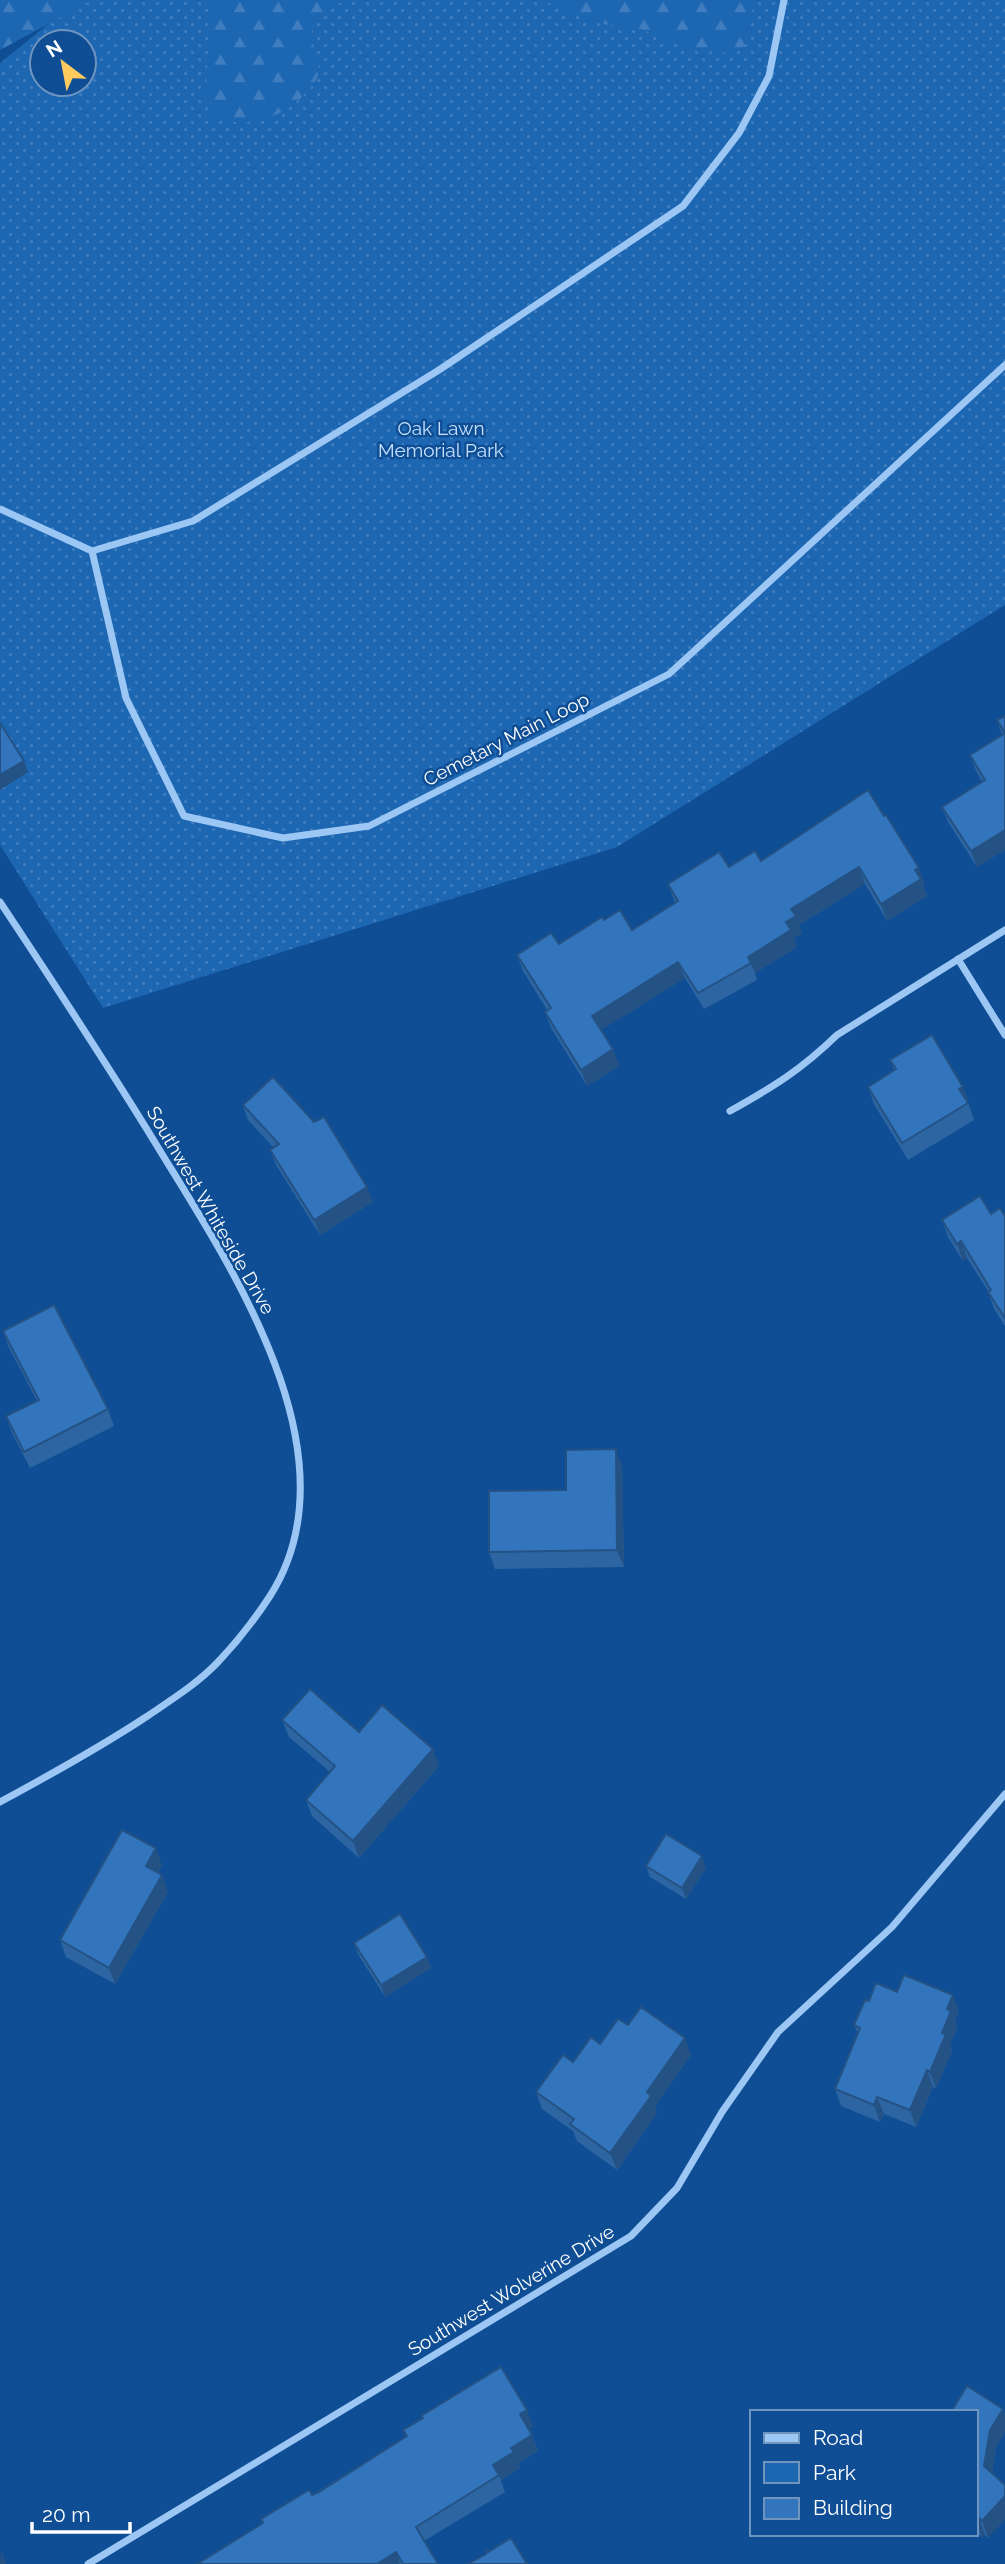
<svg xmlns="http://www.w3.org/2000/svg" width="1005" height="2564" font-family="Raleway,sans-serif">
  <style>
    .green { fill: url(#green-dots); fill-rule: evenodd }
    .forest { fill: url(#forest-firs) }
    .lines { fill: none; stroke-linecap: round; stroke-linejoin: round }
    .street { stroke: #9cc7f4; stroke-width: 7 }
    .wall { fill: #2c65a2 }
    .shaded-wall { fill: #245284 }
    .building { fill: #3375bc; stroke: #245284; stroke-width: 2 }
    .labels { text-anchor: middle; dominant-baseline: central; stroke-width: 5; stroke-linejoin: round; paint-order: stroke }
    .park-label { font-size: 19px; fill: #c4e1fe; stroke: #0f4e94 }
    .street-label { font-size: 19px; fill: #fff; stroke: #0f4e94 }
  </style>
  <defs>
    <pattern id="green-dots" width="8" height="8" patternUnits="userSpaceOnUse" patternTransform="scale(1.75)"><rect width="8" height="8" fill="#1d66b2"/><path d="M2 2h.1M6 6h.1" fill="none" stroke="#3f7dbe" stroke-width="1.8" stroke-linecap="round"/></pattern>
    <pattern id="forest-firs" width="22" height="20" patternUnits="userSpaceOnUse" patternTransform="scale(1.75)"><rect width="22" height="20" fill="#1d66b2"/><path d="M5 1l3.5 6h-7zM16 11l3.5 6h-7z" fill="#3f7dbe"/></pattern>
  </defs>
  <rect width="100%" height="100%" fill="#0f4e94"/>
  <!-- green -->
  <path class="green" d="M78,0h927v605l-388,242 -514,161 -103,-163v-782zM42,42h42v42h-42z"/>
  <!-- forest -->
  <g class="forest">
    <path d="M0,0h93l-93,50z"/>
    <path d="M210,0h134c-12,8 -27,14 -31,28 -5,13 7,29 6,42 -1,11 -10,20 -17,27 -28,25 -54,31 -90,20l-8,-16 9,-92z"/>
    <path d="M542,0h213l-12,49 -17,4 -36,-4 -52,-21 -35,-4 -18,-5z"/>
  </g>
  <g class="lines">
    <!-- street -->
    <g class="street">
      <path d="M0,509l92,42 101,-30 246,-151 244,-164 56,-73 30,-57 15,-76"/>
      <path d="M92,551l34,147 58,118 99,22 86,-12 300,-152 336,-309"/>
      <path d="M0,902c55,83 110,166 162,252 72,117 196,304 108,442 -15,23 -33,46 -52,66 -21,22 -47,38 -72,55 -47,31 -96,58 -146,85"/>
      <path d="M958,959l47,76"/>
      <path d="M730,1111c43,-24 71,-41 107,-76l168,-105"/>
      <path d="M88,2564l543,-328 46,-48 45,-76 56,-80 114,-105 113,-133"/>
    </g>
  </g>
  <!-- wall -->
  <g class="wall">
    <path d="M1005,716v134l-28,17 -29,-45 -6,-15 40,-25 -6,-11 -6,-16 32,-20 -5,-15z"/>
    <path d="M868,790l57,95 -2,1 4,10 -40,25 -22,-37 -66,41 3,8 -8,5 3,9 -42,26 2,7 -53,29 -19,-31 -84,52 12,19 6,17 -32,20 -36,-58 -6,-16 2,-2 -24,-39 -6,-16 42,-11 45,-24 28,10 43,-27 -7,-19 61,-17 32,-6z"/>
    <path d="M890,1060l73,27 11,33 -66,40 -34,-56 -6,-17 26,-17z"/>
    <path d="M243,1105l124,82 6,15 -53,33 -44,-70 -6,-15 4,-2 -26,-28z"/>
    <path d="M991,1214l14,2v110l-11,-17 -6,-18 -21,-33 -4,3 -15,-24 -6,-17z"/>
    <path d="M3,1331l105,78 6,17 -84,42 -18,-35 -6,-17 31,-15 -28,-53z"/>
    <path d="M622,1466l2,101 -129,2 -6,-17 77,-62z"/>
    <path d="M282,1720l77,12 80,34 -80,92 -47,-42 -6,-16 24,-28 -41,-35z"/>
    <path d="M162,1865l-4,7 10,20 -53,92 -49,-27 -6,-17z"/>
    <path d="M646,1866l60,2 -20,31 -36,-22z"/>
    <path d="M354,1943l73,14 4,11 -46,29 -27,-43z"/>
    <path d="M897,1992l62,20 -4,9 2,7 -7,17 2,6 -16,37 -3,-1 -17,40 -32,-13 -4,8 -39,-16 -6,-17 23,-55 -4,-9z"/>
    <path d="M628,2025l63,30 -36,51 2,7 -40,57 -40,-29 -4,-10 -31,-22 -6,-17 37,-30z"/>
    <path d="M1003,2409l2,6v17l-9,15 -4,26 -4,65 -3,-3 -3,2 -7,-6v-119z"/>
    <path d="M533,2426l-4,3 3,6 6,16 -20,12 2,5 -19,12 4,12 -81,49 14,23h-241l66,-40 -2,-5 51,-24 94,-58 -3,-7z"/>
  </g>
  <!-- shaded-wall -->
  <g class="shaded-wall">
    <path d="M24,761l4,11 -28,18v-15z"/>
    <path d="M1005,830v20l-28,17 -6,-16z"/>
    <path d="M859,867l6,17 -66,41 3,8 -8,5 3,9 -42,26 -7,-16 43,-48z"/>
    <path d="M919,868l6,17 -2,1 4,10 -40,25 -6,-17z"/>
    <path d="M678,962l7,16 -87,54 -6,-16z"/>
    <path d="M613,1049l6,17 -32,20 -6,-16z"/>
    <path d="M963,1087l6,16 -1,1 -9,-15z"/>
    <path d="M367,1187l6,15 -53,33 -6,-15z"/>
    <path d="M961,1241l6,17 -4,3 -6,-17z"/>
    <path d="M616,1449l6,17 2,101 -7,-17z"/>
    <path d="M433,1749l6,17 -80,92 -6,-17z"/>
    <path d="M156,1848l6,17 -10,17 -6,-16z"/>
    <path d="M702,1856l4,12 -20,31 -4,-11z"/>
    <path d="M162,1875l6,17 -53,92 -6,-16z"/>
    <path d="M427,1957l4,11 -46,29 -4,-12z"/>
    <path d="M953,1995l6,17 -4,9 2,7 -7,17 2,6 -16,37 -6,-16 12,-39 5,-24z"/>
    <path d="M685,2038l6,17 -36,51 2,7 -40,57 -7,-17 37,-61z"/>
    <path d="M927,2070l6,17 -17,40 -6,-17z"/>
    <path d="M877,2097l7,17 -4,8 -6,-17z"/>
    <path d="M1003,2409l2,6v17l-9,15 -5,36 -7,-17 6,-36z"/>
    <path d="M527,2410l6,16 -7,5 -6,-17z"/>
    <path d="M532,2435l6,16 -20,12 2,5 -19,12 -8,-15 18,-17z"/>
    <path d="M1005,2496v24l-17,18 -6,-17z"/>
    <path d="M979,2518l6,17 -3,2 -6,-16z"/>
    <path d="M1,2550l5,14h-6z"/>
    <path d="M396,2552l4,12h-23z"/>
  </g>
  <!-- building -->
  <g class="building">
    <path d="M1005,716v17l-8,-13z"/>
    <path d="M0,723l24,38 -24,14z"/>
    <path d="M1005,733v97l-34,21 -29,-44 43,-27 -15,-25z"/>
    <path d="M868,790l16,26 2,-1 33,53 -4,2 6,9 -40,25 -22,-37 -68,42 5,7 -10,6 5,8 -43,27 3,6 -53,30 -20,-31 -86,54 21,33 -32,21 -36,-58 6,-4 -34,-53 34,-22 8,11 43,-27 2,3 16,-10 12,20 46,-29 -10,-17 51,-32 10,15 26,-16 6,10z"/>
    <path d="M932,1035l31,52 -4,2 9,14 -66,40 -34,-56 28,-18 -6,-9z"/>
    <path d="M273,1077l41,45 10,-5 43,70 -53,33 -44,-70 9,-6 -36,-39z"/>
    <path d="M980,1196l11,18 9,-6 5,8v102l-17,-26 3,-2 -30,-49 -4,3 -15,-24z"/>
    <path d="M54,1305l54,104 -84,43 -18,-36 33,-16 -36,-69z"/>
    <path d="M616,1449l1,101 -128,2v-61l77,-1v-40z"/>
    <path d="M310,1689l49,43 23,-27 51,44 -80,92 -47,-41 29,-34 -53,-46z"/>
    <path d="M122,1830l34,18 -10,18 16,9 -53,93 -49,-28z"/>
    <path d="M666,1834l36,22 -20,32 -36,-22z"/>
    <path d="M400,1914l27,43 -46,28 -27,-42z"/>
    <path d="M904,1975l49,20 -6,14 4,2 -9,22 4,1 -16,38 -3,-2 -17,40 -33,-13 -3,8 -39,-16 25,-61 -6,-3 11,-25 4,1 7,-18 21,9z"/>
    <path d="M641,2007l44,31 -38,54 4,4 -41,57 -40,-29 4,-5 -38,-27 27,-37 10,7 18,-25 9,7 18,-25 10,6z"/>
    <path d="M501,2367l26,43 -7,4 12,21 -21,13 3,4 -21,13 6,10 -83,52 22,37h-35l-7,-12 -19,12h-180l66,-41 -2,-4 48,-29 3,5 7,-3 88,-56 -4,-6 20,-12 -2,-2z"/>
    <path d="M967,2386l36,23 -13,21 -6,36 21,19v11l-23,25 -3,-3 -3,3 -1,-1v-108h-24z"/>
    <path d="M511,2538l16,26h-59l18,-10v-3l2,1z"/>
  </g>
  <g class="labels">
    <!-- park labels -->
    <g class="park-label">
      <text x="441" y="428">Oak Lawn<tspan x="441" dy="22">Memorial Park</tspan></text>
    </g>
    <!-- street labels -->
    <g class="street-label">
      <text transform="translate(506 739) rotate(-27)">Cemetary Main Loop</text>
      <text transform="translate(211 1210) rotate(60)">Southwest Whiteside Drive</text>
      <text transform="translate(511 2290) rotate(-31)">Southwest Wolverine Drive</text>
    </g>
  </g>
  <!-- legend -->
  <rect x="750" y="2410" width="228" height="126" fill="#0f4e94" stroke="#6f95bf" stroke-width="2"/>
  <rect x="764" y="2433" width="35" height="10" fill="#9cc7f4" stroke="#6f95bf" stroke-width="2"/>
  <text x="813" y="2445" font-size="21" fill="#ffffff">Road</text>
  <rect x="764" y="2462" width="35" height="21" fill="#1d66b2" stroke="#6f95bf" stroke-width="2"/>
  <text x="813" y="2480" font-size="21" fill="#ffffff">Park</text>
  <rect x="764" y="2498" width="35" height="21" fill="#3375bc" stroke="#6f95bf" stroke-width="2"/>
  <text x="813" y="2515" font-size="21" fill="#ffffff">Building</text>
  <!-- north arrow -->
  <g transform="translate(63 63) rotate(328)"><circle r="33" fill="#0f4e94" stroke="#6f95bf" stroke-width="2"/>
  <path d="M0-5L12 26L0 18L-12 26Z" fill="#ffcb5f"/>
  <text y="-10" font-size="19" font-weight="bold" text-anchor="middle" fill="#ffffff">N</text>
  </g>
  <!-- scale -->
  <path d="M32 2522v10h98v-10" fill="none" stroke="#ffffff" stroke-width="3.5"/>
  <text x="42" y="2522" font-size="21" fill="#ffffff" stroke="#0f4e94" stroke-width="5" paint-order="stroke">20 m</text>
</svg>
